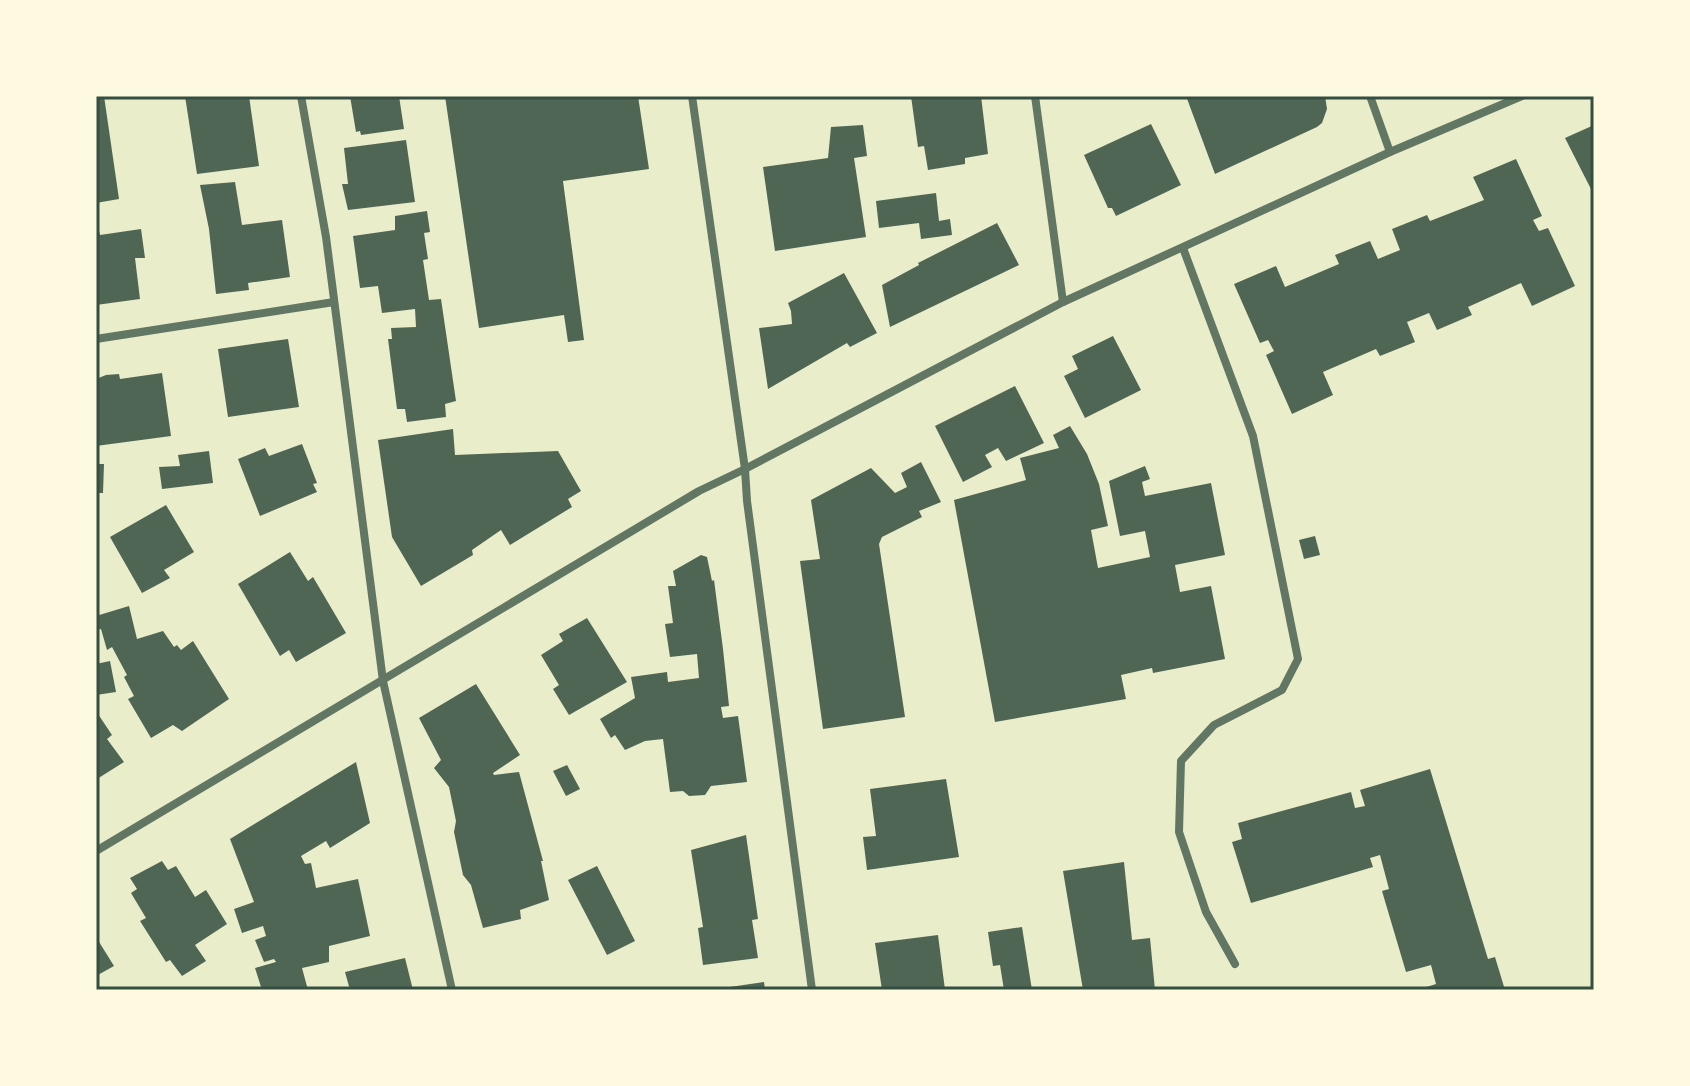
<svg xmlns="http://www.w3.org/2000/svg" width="1690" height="1086" font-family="'Titillium Web',sans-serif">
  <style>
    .building { fill: #4f6655 }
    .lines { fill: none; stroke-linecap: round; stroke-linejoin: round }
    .minor { stroke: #617663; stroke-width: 8 }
    .neatline { fill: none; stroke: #344e41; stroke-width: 3 }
  </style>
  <rect width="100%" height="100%" fill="#e9edc9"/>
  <!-- building -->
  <g class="building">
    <path d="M96,96h8l15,103 -23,4z"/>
    <path d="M185,96h64l10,70 -62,8z"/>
    <path d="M350,96h49l5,33 -43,6 -1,-4 -4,1z"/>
    <path d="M445,96h193l11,73 -86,12 21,159 -16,2 -4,-27 -85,13z"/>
    <path d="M911,96h70l7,58 -23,4v6l-37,6 -4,-24 -6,1z"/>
    <path d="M1186,96h139l2,13 -5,14 -5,4 -102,47z"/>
    <path d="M1151,124l30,61 -65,31 -4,-8h-4l-24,-53z"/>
    <path d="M863,125l4,31 -13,2 12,79 -91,14 -12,-84 65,-9 3,-31z"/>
    <path d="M1594,125v70l-29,-57z"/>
    <path d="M406,140l9,62 -67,8 -6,-26h6l-4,-36z"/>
    <path d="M1516,159l26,57 -9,4 6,11 9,-3 27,58 -43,20 -11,-23 -53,24 4,8 -35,15 -8,-17 -22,9 8,20 -35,14 -4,-7 -53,23 10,23 -41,19 -26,-59 8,-4 -6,-11 -8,3 -26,-59 42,-18 9,21 54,-23 -4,-9 35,-14 8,18 22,-9 -8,-21 35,-14 3,6 54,-21 -11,-23z"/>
    <path d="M235,182l7,43 40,-5 8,57 -42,6 1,7 -33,4 -7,-65 -9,-44z"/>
    <path d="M936,193l3,28 11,-2 2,16 -31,4 -2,-16 -40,5 -3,-27z"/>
    <path d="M427,211l3,21 -6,1 4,26 -5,1 6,40 12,-1 15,102 -11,3 1,13 -39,5 -2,-13h-8l-9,-70h4l-1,-11 25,-1 -1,-18 -33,4 -4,-27 -18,2 -7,-52 42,-6v-14z"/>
    <path d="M96,218l4,17 41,-6 4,29h-10l5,41 -44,6z"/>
    <path d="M997,223l22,42 -129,62 -8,-42 37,-20 -1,-2z"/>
    <path d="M844,273l33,60 -27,14 -3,-4 -79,46 -9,-61 33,-4 -1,-13 -3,-8z"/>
    <path d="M1113,336l28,54 -56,28 -21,-42 14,-7 -6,-13z"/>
    <path d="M288,339l11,68 -71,10 -10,-68z"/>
    <path d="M162,373l9,63 -75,10v-67l10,-4 13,-1 1,5z"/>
    <path d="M1015,386l29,57 -38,18 -8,-13 -13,7 7,12 -29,15 -28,-56z"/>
    <path d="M1070,426l17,28 12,30 9,42 -17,4 7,38 52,-11 -5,-26 -25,5 -11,-55 36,-15 5,13 -8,3 3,14 66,-13 14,72 -50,10 5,27 31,-6 14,73 -72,14 -1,-5 -31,7 5,24 -131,23 -41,-222 72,-20 -6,-22 39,-10 -6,-13z"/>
    <path d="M453,429l2,26 103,-4 23,40 -13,8 4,8 -62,38 -9,-15 -29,20 1,5 -52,31 -29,-49 -14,-97z"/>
    <path d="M302,444l15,39 -4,1 4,8 -57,24 -22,-57 27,-11 4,8z"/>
    <path d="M209,451l4,32 -51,6 -3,-22 21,-1 -2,-11z"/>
    <path d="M921,462l20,40 -22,9 3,6 -40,20 -3,7 26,173 -82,12 -23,-168 20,-2 -9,-59 60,-32 24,25 12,-6 -6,-14z"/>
    <path d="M96,464h8l-1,29h-7z"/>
    <path d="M166,505l28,47 -30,18 6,8 -28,15 -32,-56z"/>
    <path d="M1315,536l5,19 -16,4 -5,-19z"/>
    <path d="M290,552l18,29 5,-4 33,56 -50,29 -7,-12 -9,6 -42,-72z"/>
    <path d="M701,555l6,2 5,24 2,-1 9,69 6,57 -8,1 2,11 15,-2 9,66 -36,4 -6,9 -16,1 -6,-5 -13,1 -7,-53 -18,2 -20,9 -10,-15 -4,3 -11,-19 35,-21 -4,-21 36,-5 1,10 31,-4 -2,-24 -27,3 -5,-33 8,-1 -5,-37h8l-3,-15z"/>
    <path d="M129,606l8,33 26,-8 11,16 3,-2 4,5 12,-9 36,58 -47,32 -9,-6 -22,13 -23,-39 6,-3 -10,-19 3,-2 -15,-28 -5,3 -6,-21 -5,1v-14z"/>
    <path d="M587,618l40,64 -58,33 -16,-26 6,-4 -18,-30 22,-14 -4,-7z"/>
    <path d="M110,661l6,31 -20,3v-31z"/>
    <path d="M476,684l44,71 -27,18 1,2 25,-3 24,89h-2l8,39 -29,10 1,9 -38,9 -12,-43 -8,-10 -9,-43 2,-11 -7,-34 -15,-19 7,-8 -22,-42z"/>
    <path d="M96,711l16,24 -5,4 17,23 -27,17z"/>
    <path d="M356,762l14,61 -40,25 -4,-7 -25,15 4,8 6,-1 5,25 42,-9 12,57 -41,10v16l-27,6 6,22h-46l-7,-22 21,-6 -2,-3 -10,3 -9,-22 11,-4 -3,-10 -21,7 -8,-24 20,-7 -24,-63z"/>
    <path d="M567,765l13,24 -14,7 -13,-25z"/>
    <path d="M1430,769l58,190 7,-2 10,33h-88l19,-6 -5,-19 -25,7 -24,-81 7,-2 -9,-34 -10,3 3,9 -122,36 -19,-61 10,-3 -4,-16 113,-31 4,16 10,-2 -5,-16z"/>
    <path d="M946,779l13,78 -92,13 -4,-33 13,-1 -6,-47z"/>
    <path d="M746,835l12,84 -6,1 6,38 -55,7 -5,-37 5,-1 -12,-77z"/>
    <path d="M162,861l6,9 8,-4 19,31 11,-7 21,34 -32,21 11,16 -24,15 -12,-16 -4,2 -26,-41 6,-3 -15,-25 6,-4 -7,-11z"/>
    <path d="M1124,862l8,78 18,-2 5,52h-72l-20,-119z"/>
    <path d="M597,866l38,75 -28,14 -39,-75z"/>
    <path d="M1022,927l10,63h-28l-4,-25 -7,1 -5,-34z"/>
    <path d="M938,935l7,55h-63l-7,-47z"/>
    <path d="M96,937l18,29 -18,10z"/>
    <path d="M405,958l8,32h-63l-5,-18z"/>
    <path d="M764,982l1,8h-42v-2z"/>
  </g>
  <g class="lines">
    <!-- minor -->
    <g class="minor">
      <path d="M301,96l25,141 57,444 69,309"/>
      <path d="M692,96l53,373 2,32 65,489"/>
      <path d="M1035,96l28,206"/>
      <path d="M1370,96l20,56"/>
      <path d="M1183,248l70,188 45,223 -16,31 -68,35 -33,36 -2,71 27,80 29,52"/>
      <path d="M96,339l238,-37"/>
      <path d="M96,851l603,-360 46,-22 318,-167 327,-150 132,-56"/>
    </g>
  </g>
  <!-- border -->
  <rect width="1690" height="1086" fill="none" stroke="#fefae0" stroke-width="196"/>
  <rect x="98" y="98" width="1494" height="890" class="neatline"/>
</svg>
